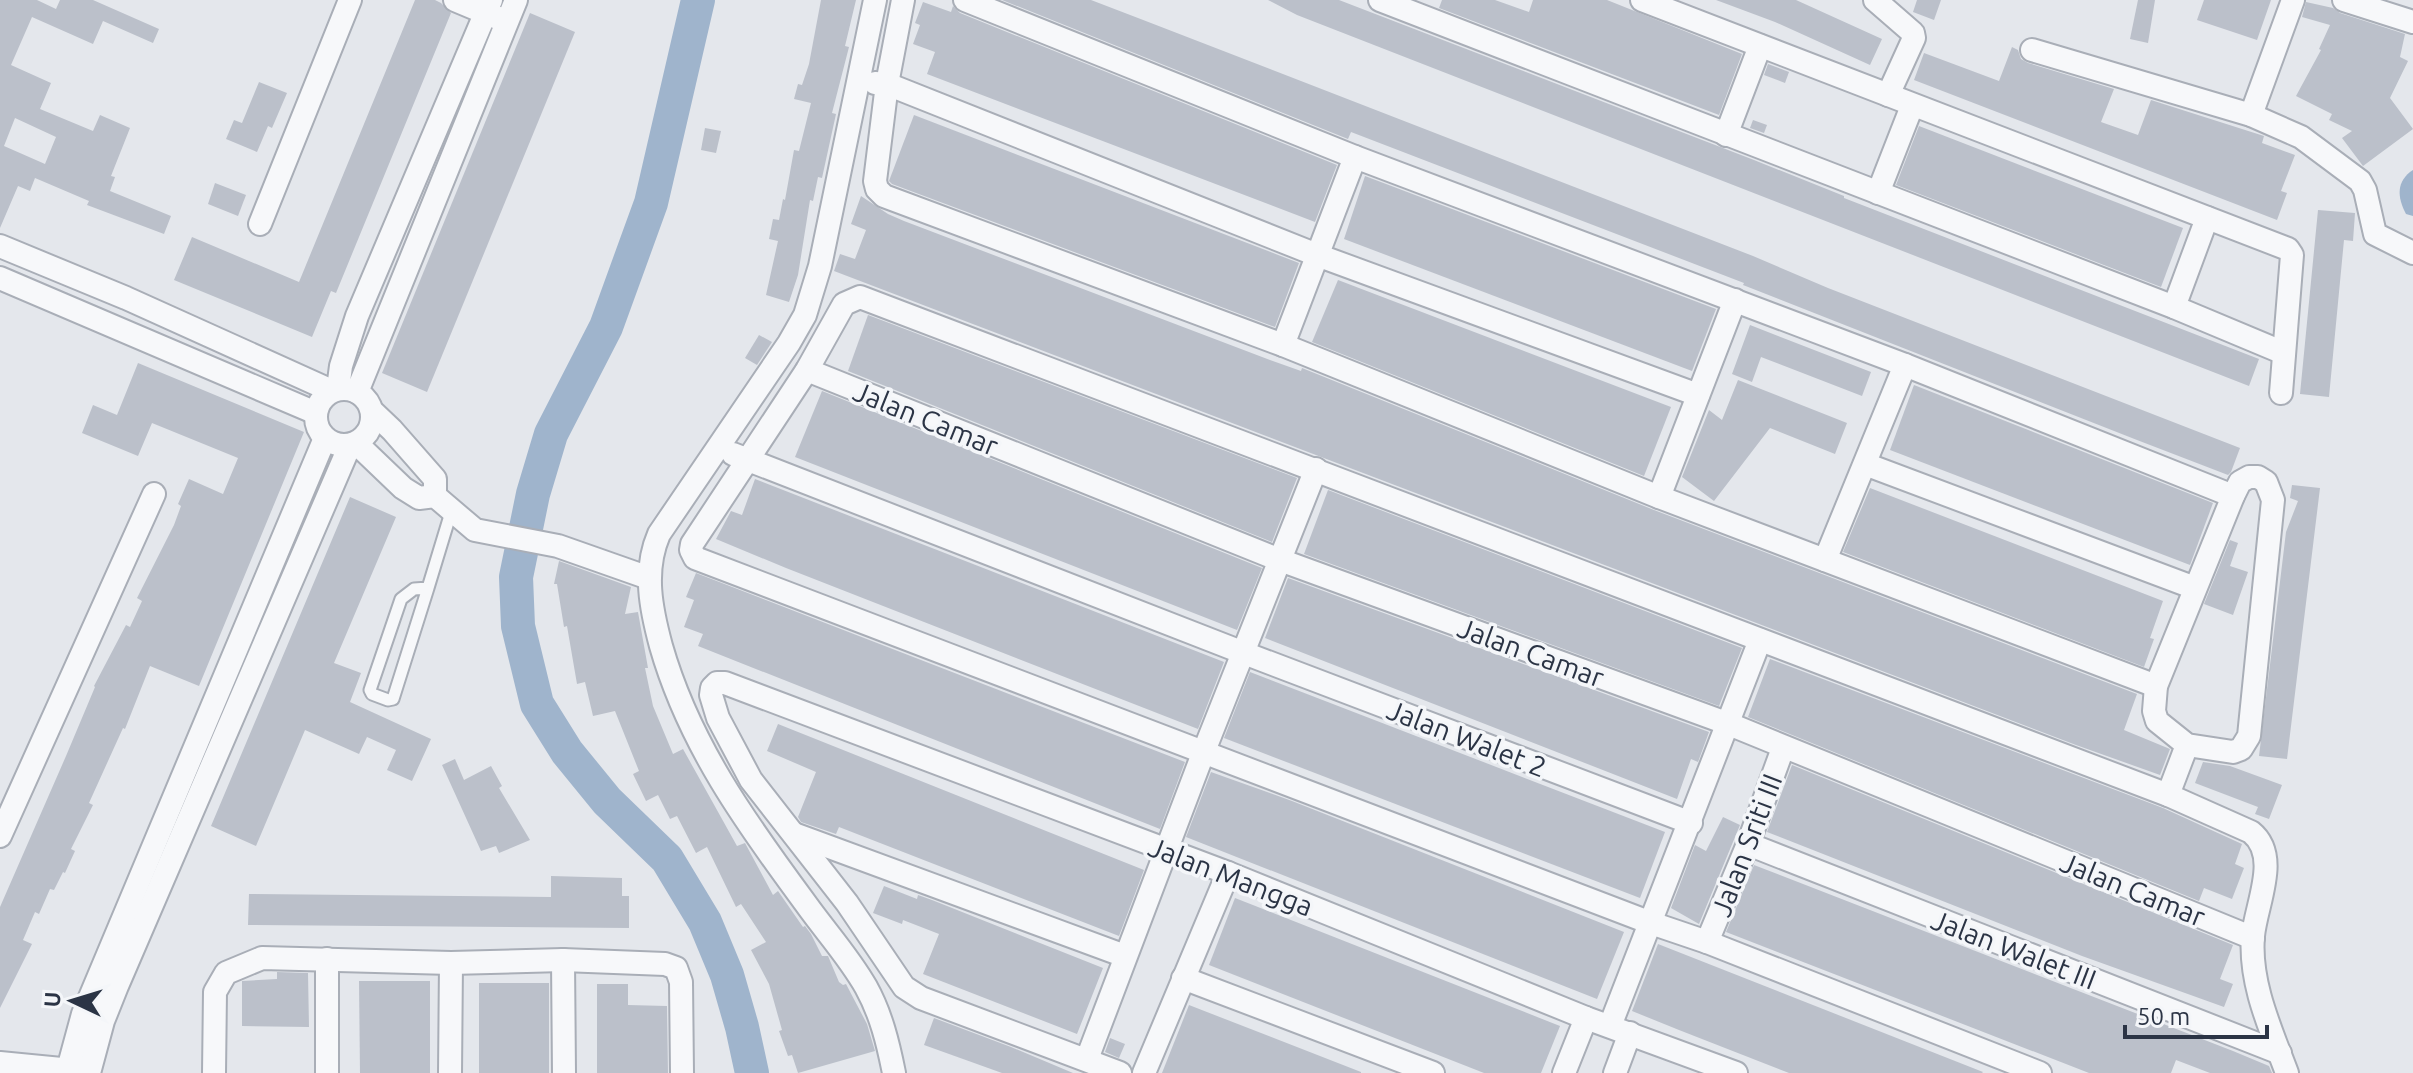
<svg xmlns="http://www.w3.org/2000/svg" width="2413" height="1073" font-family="Ubuntu,sans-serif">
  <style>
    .water { fill: #9fb4cc }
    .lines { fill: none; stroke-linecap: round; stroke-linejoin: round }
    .river { stroke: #9fb4cc; stroke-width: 34 }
    .building { fill: #bbc0ca; fill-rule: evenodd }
    .service-casing { stroke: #a9aeb7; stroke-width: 15 }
    .minor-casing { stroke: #a9aeb7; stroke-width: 26 }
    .service { stroke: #f7f8fa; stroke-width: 11 }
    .minor { stroke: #f7f8fa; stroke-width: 22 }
    .labels { text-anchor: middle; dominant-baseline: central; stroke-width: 7; stroke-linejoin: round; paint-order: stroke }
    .street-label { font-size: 28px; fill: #2b3445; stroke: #f4f6f9 }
  </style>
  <rect width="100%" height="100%" fill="#e4e7ec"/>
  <!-- water -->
  <path class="water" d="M2413,170v46l-7,-2c-9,-17 -10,-33 7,-44z"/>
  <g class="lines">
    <!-- river -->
    <path class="river" d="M698,0l-47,203 -45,124 -55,107 -18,60 -17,83 2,49 19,78 30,48 40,49 60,58 38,63 22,53 15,52 10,46"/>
  </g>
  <!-- building -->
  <g class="building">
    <path d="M0,0h37l19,9 4,-9h33l66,29 -6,14 -50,-22 -10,23 -61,-27 -21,48 40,18 -11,26 53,22 7,-16 30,13 -19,48 4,1 -5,14 61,25 -7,18 -77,-29 2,-4 -54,-23 -5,13 -12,-5 -18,42zM15,118l41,19 -11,27 -41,-18z"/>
    <path d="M415,0h20l6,3 10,10 -115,280 -5,-2 -19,46 -138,-57 18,-43 107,45z"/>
    <path d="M821,0h35l-11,46 4,1 -17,66 4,1 -14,64 -4,-1 -5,24 -3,-1 -12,75 -9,27 -23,-7 12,-54 -9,-2 4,-20 6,1 4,-21 2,1 9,-50 5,1 12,-48 -17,-4 4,-15 4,1 7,-21z"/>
    <path d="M1002,0h89l47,18 615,238 75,32 412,160 -9,24 -3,3 -91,-35 -394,-155 1,-2 -393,-151 -3,7z"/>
    <path d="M1268,0h71l415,160 90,36v2l415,161 -10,27 -952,-371z"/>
    <path d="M1442,0h53l34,12 4,-12h74l135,54 -23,61 -280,-107z"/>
    <path d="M1716,0h80l86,39 -12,26 -95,-43z"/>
    <path d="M1917,0h24l-7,20 -21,-8z"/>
    <path d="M2138,0h17l-7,43 -18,-4z"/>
    <path d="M2204,0h67l-14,40 -60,-20z"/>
    <path d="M923,2l28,10 2,-6 7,7 377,152 -22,57 -388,-148 8,-22 -22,-8 7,-19 -5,-2z"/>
    <path d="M2306,2l27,6 7,5 65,21 -5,23 8,4 -18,37 23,31 -50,37 -21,-28 10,-7 -23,-11 3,-6 -36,-18 25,-46 -2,-1 11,-24 -28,-8z"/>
    <path d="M530,13l45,19 -148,360 -45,-19z"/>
    <path d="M2012,47l6,3 3,9 7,4 86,26 -13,33 37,13 13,-35 113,36 -2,7 33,12 -14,36 6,2 -10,27 -363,-140 10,-27 75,28z"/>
    <path d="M1768,64l21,8 -4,11 -21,-8z"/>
    <path d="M259,82l28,11 -15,35 -4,-2 -11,26 -31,-13 8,-19 8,3z"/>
    <path d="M914,115l385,148 -24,64 -383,-143 -3,-3z"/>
    <path d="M1753,120l14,5 -3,8 -14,-5z"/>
    <path d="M1919,126l264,102 -22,59 -265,-102z"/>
    <path d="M705,128l16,3 -5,22 -15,-3z"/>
    <path d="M1365,176l351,133 -24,62 -348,-132z"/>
    <path d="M215,183l31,12 -8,21 -30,-12z"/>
    <path d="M861,196l27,18 16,7 366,139 31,11 1,-3 352,142 483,184 -13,36 46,19 -10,26 -84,-30 -1242,-474 6,-17 15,5 11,-29 -15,-6z"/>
    <path d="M2318,210l37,3 -2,28 -9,-1 -15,157 -29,-3z"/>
    <path d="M1338,280l333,127 -27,69 -332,-134z"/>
    <path d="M868,315l429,163 -25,64 -424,-171z"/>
    <path d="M1750,325l121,47 -9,24 -101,-39 -9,25 -20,-8z"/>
    <path d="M759,335l13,7 -15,23 -12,-7z"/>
    <path d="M138,363l166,69 -105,254 -49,-20 -25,63 -2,-1 -34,75 4,2 -22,44 4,2 -10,22 -2,-1 -9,18 -4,-1 -11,25 -4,-2 -12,28 9,4 -32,64v-101l66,-151 29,-69 -1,-1 32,-61 4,2 12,-26 -5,-3 37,-73 7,-19 -3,-2 11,-25 34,15 15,-36 -86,-35 -14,33 -56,-23 11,-28 24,10z"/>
    <path d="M1738,380l109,43 -12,31 -65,-26 -56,73 -32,-24 27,-67 13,10z"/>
    <path d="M1914,385l299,118 -23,62 -300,-115z"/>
    <path d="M822,391l440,177 -25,62 -442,-173z"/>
    <path d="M755,479l469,183 -26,67 -412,-161 -70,-29 15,-28 11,4z"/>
    <path d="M2292,485l28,3 -33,271 -28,-3 27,-224 12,-31 -8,-3z"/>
    <path d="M1870,488l293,113 -13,37 4,1 -10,28 -301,-115z"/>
    <path d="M1328,490l414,158 -23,58 -415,-152z"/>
    <path d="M350,497l46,20 -62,146 27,10 -11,29 81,37 -19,42 -25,-11 9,-20 -29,-13 -8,17 -54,-24 -49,116 -45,-20z"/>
    <path d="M2230,540l8,3 -8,23 18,6 -15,43 -29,-11z"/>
    <path d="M559,561l72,26 -6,27 13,-2 10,56h-3l8,38 20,48 10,-5 54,97 8,-3 28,52 5,-4 25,36 2,-1 6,8 11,22h6l11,26 4,3 3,-1 21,40 8,27 -77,22 -6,-18 -4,1 -9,-25 3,-1 -13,-46 -18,-34 15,-8 -25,-38 -5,3 -29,-60 -11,6 -19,-37 -7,3 -12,-24 -12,6 -13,-27 6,-3 -24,-60 -22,5 -8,-34 -8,2 -10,-58 -3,1 -7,-43h-3z"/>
    <path d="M696,573l489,189 -25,67 -462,-183 5,-12 -19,-7 10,-27 -8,-3z"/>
    <path d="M1288,578l421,154 -11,30 -7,-3 -14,40 -412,-161z"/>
    <path d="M1770,659l393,149 79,36 -7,20 9,4 -12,31 -28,-11 -5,13 -451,-184z"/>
    <path d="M1250,672l415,160 -25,66 -416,-160z"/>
    <path d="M778,724l366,146 -25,66 -280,-109 -3,7 -35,-12 -3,-5 18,-45 -49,-21z"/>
    <path d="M455,759l9,21 27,-14 11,20 -3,2 31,52 -31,13 -3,-7 -15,5 -39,-86z"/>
    <path d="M2203,762l27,4 52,19 -13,34 -14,-5 3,-7 -63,-24z"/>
    <path d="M1792,765l441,180 -13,34 13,5 -9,23 -142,-51 -315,-124z"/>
    <path d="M1211,772l81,29 332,131 -27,67 -411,-162z"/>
    <path d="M1723,817l17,8 -41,99 -28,-16 24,-63 11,6z"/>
    <path d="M1754,865l479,186 36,15 3,7h-62l-34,-13 -5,13h-82l-363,-141z"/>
    <path d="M551,876l71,2v18h7v32l-381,-3 1,-31 302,3z"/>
    <path d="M884,886l33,13 1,-4 14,5 171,68 -26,66 -154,-60 16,-40 -36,-14 -1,4 -29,-11z"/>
    <path d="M1235,898l325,128 -19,47h-57l-275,-108z"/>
    <path d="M1658,944l325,128 -1,1h-193l-110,-43 -47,-19z"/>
    <path d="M277,972l31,1 1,54 -67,-1v-45l35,-2z"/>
    <path d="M359,981h71v92h-70z"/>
    <rect x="479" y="983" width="70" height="90"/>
    <path d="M597,984h31v21l39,1 1,67h-71z"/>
    <path d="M1189,1005l172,67v1h-199z"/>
    <path d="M934,1018l77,29 62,26h-71l-78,-28z"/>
    <path d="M1110,1038l15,6 -6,14 -14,-6z"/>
  </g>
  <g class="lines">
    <defs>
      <path id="service" d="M428,588l-35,111 -5,1 -16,-6 -2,-4 31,-91 13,-10 14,-1 24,-79"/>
      <g id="minor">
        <path d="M455,0l43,18"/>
        <path d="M875,0l-55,266 -15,49 -16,28 -130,191c-16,37 -8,75 2,112 28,98 85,177 145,258 20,28 43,53 60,83 15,27 22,56 28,86"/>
        <path d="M903,0l-16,84 -12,97 2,8 7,7 399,149 376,152 497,189"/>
        <path d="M965,0l390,157 550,208 328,131"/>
        <path d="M1380,0l794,307 110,46"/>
        <path d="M1642,0l646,249 4,6 -11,138"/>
        <path d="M1875,0l38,33 1,5 -26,57"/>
        <path d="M2344,0l69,22"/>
        <path d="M2032,50l219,65 50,22 59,44 5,9 10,44 38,19"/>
        <path d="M875,83l12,1 430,171 381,140"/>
        <path d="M2251,115l42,-115"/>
        <path d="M1726,135l34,-89"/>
        <path d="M1878,193l34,-87"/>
        <path d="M260,224l90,-224"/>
        <path d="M0,246l126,52 206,93"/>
        <path d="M0,278l316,135"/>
        <path d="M2174,307l33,-89"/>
        <path d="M1283,345l72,-188"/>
        <path d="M807,370l473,190 449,164 524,214"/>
        <circle cx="344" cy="417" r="28"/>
        <path d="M338,389l3,-23 16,-50 134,-316"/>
        <path d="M357,392l159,-392"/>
        <path d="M372,411l20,19 43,49v17"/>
        <path d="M356,443l47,45 16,10 16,-2 40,34 83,16 91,32"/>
        <path d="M733,454l511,199 447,170"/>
        <path d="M1865,464l330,124"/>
        <path d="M2249,477h9l8,5 7,18 -24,236 -8,13 -8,3 -46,-7 -30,-24 -3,-10 2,-25 77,-190 7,-14z"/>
        <path d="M1659,497l76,-197"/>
        <path d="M1825,560l80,-195"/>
        <path d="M2168,795l19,-50"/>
        <path d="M794,834l331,122"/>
        <path d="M0,836l154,-342"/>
        <path d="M1748,844l532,209"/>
        <path d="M1707,942l41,-98 35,-96"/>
        <path d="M327,959v114"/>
        <path d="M563,960l1,113"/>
        <path d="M1183,978l250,95"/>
        <path d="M1610,1026l150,-386"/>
        <path d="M1087,1059l117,-308 112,-282"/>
        <path d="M0,1063l82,8"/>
        <path d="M67,1073l16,-59 242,-576"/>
        <path d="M89,1073l14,-52 14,-35 233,-541"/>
        <path d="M214,1073l1,-81 11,-19 36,-15 189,5 112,-3 102,4 11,4 5,14 1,91"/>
        <path d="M450,1073l1,-110"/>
        <path d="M1120,1073l-199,-75 -17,-11 -57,-84 -96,-123 -33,-62 -7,-23 1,-7 5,-5h8l503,190 358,145 150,55"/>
        <path d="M1144,1073l84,-200"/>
        <path d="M1564,1073l22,-55"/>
        <path d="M1615,1073l15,-40"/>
        <path d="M2040,1073l-333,-131 -56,-19 -956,-365 -4,-8 1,-6 115,-174 37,-66 16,-7 1308,498 83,37c30,24 5,72 2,104 -4,47 18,94 34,137"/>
      </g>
    </defs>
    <!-- service casing -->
    <use href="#service" class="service-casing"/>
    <!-- minor casing -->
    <use href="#minor" class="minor-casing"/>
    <!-- service -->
    <use href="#service" class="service"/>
    <!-- minor -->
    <use href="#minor" class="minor"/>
  </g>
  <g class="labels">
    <!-- street labels -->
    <g class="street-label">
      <text transform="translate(926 418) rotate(22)">Jalan Camar</text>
      <text transform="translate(1531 652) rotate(20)">Jalan Camar</text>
      <text transform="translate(1467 738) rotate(21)">Jalan Walet 2</text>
      <text transform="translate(1746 845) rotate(-69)">Jalan Sriti III</text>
      <text transform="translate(1231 876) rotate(21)">Jalan Mangga</text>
      <text transform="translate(2133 889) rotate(22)">Jalan Camar</text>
      <text transform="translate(2014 949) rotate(21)">Jalan Walet III</text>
    </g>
  </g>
  <!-- north arrow -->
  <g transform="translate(72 1001) rotate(274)" stroke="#f4f6f9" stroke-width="6" paint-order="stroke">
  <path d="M0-6L14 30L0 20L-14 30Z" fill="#2b3445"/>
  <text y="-12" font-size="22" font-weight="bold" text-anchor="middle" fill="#2b3445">U</text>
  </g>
  <!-- scale -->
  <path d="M2125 1025v12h142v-12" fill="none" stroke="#2b3445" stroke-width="4"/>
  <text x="2137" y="1025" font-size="24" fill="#2b3445" stroke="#f4f6f9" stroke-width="6" paint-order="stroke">50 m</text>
</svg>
